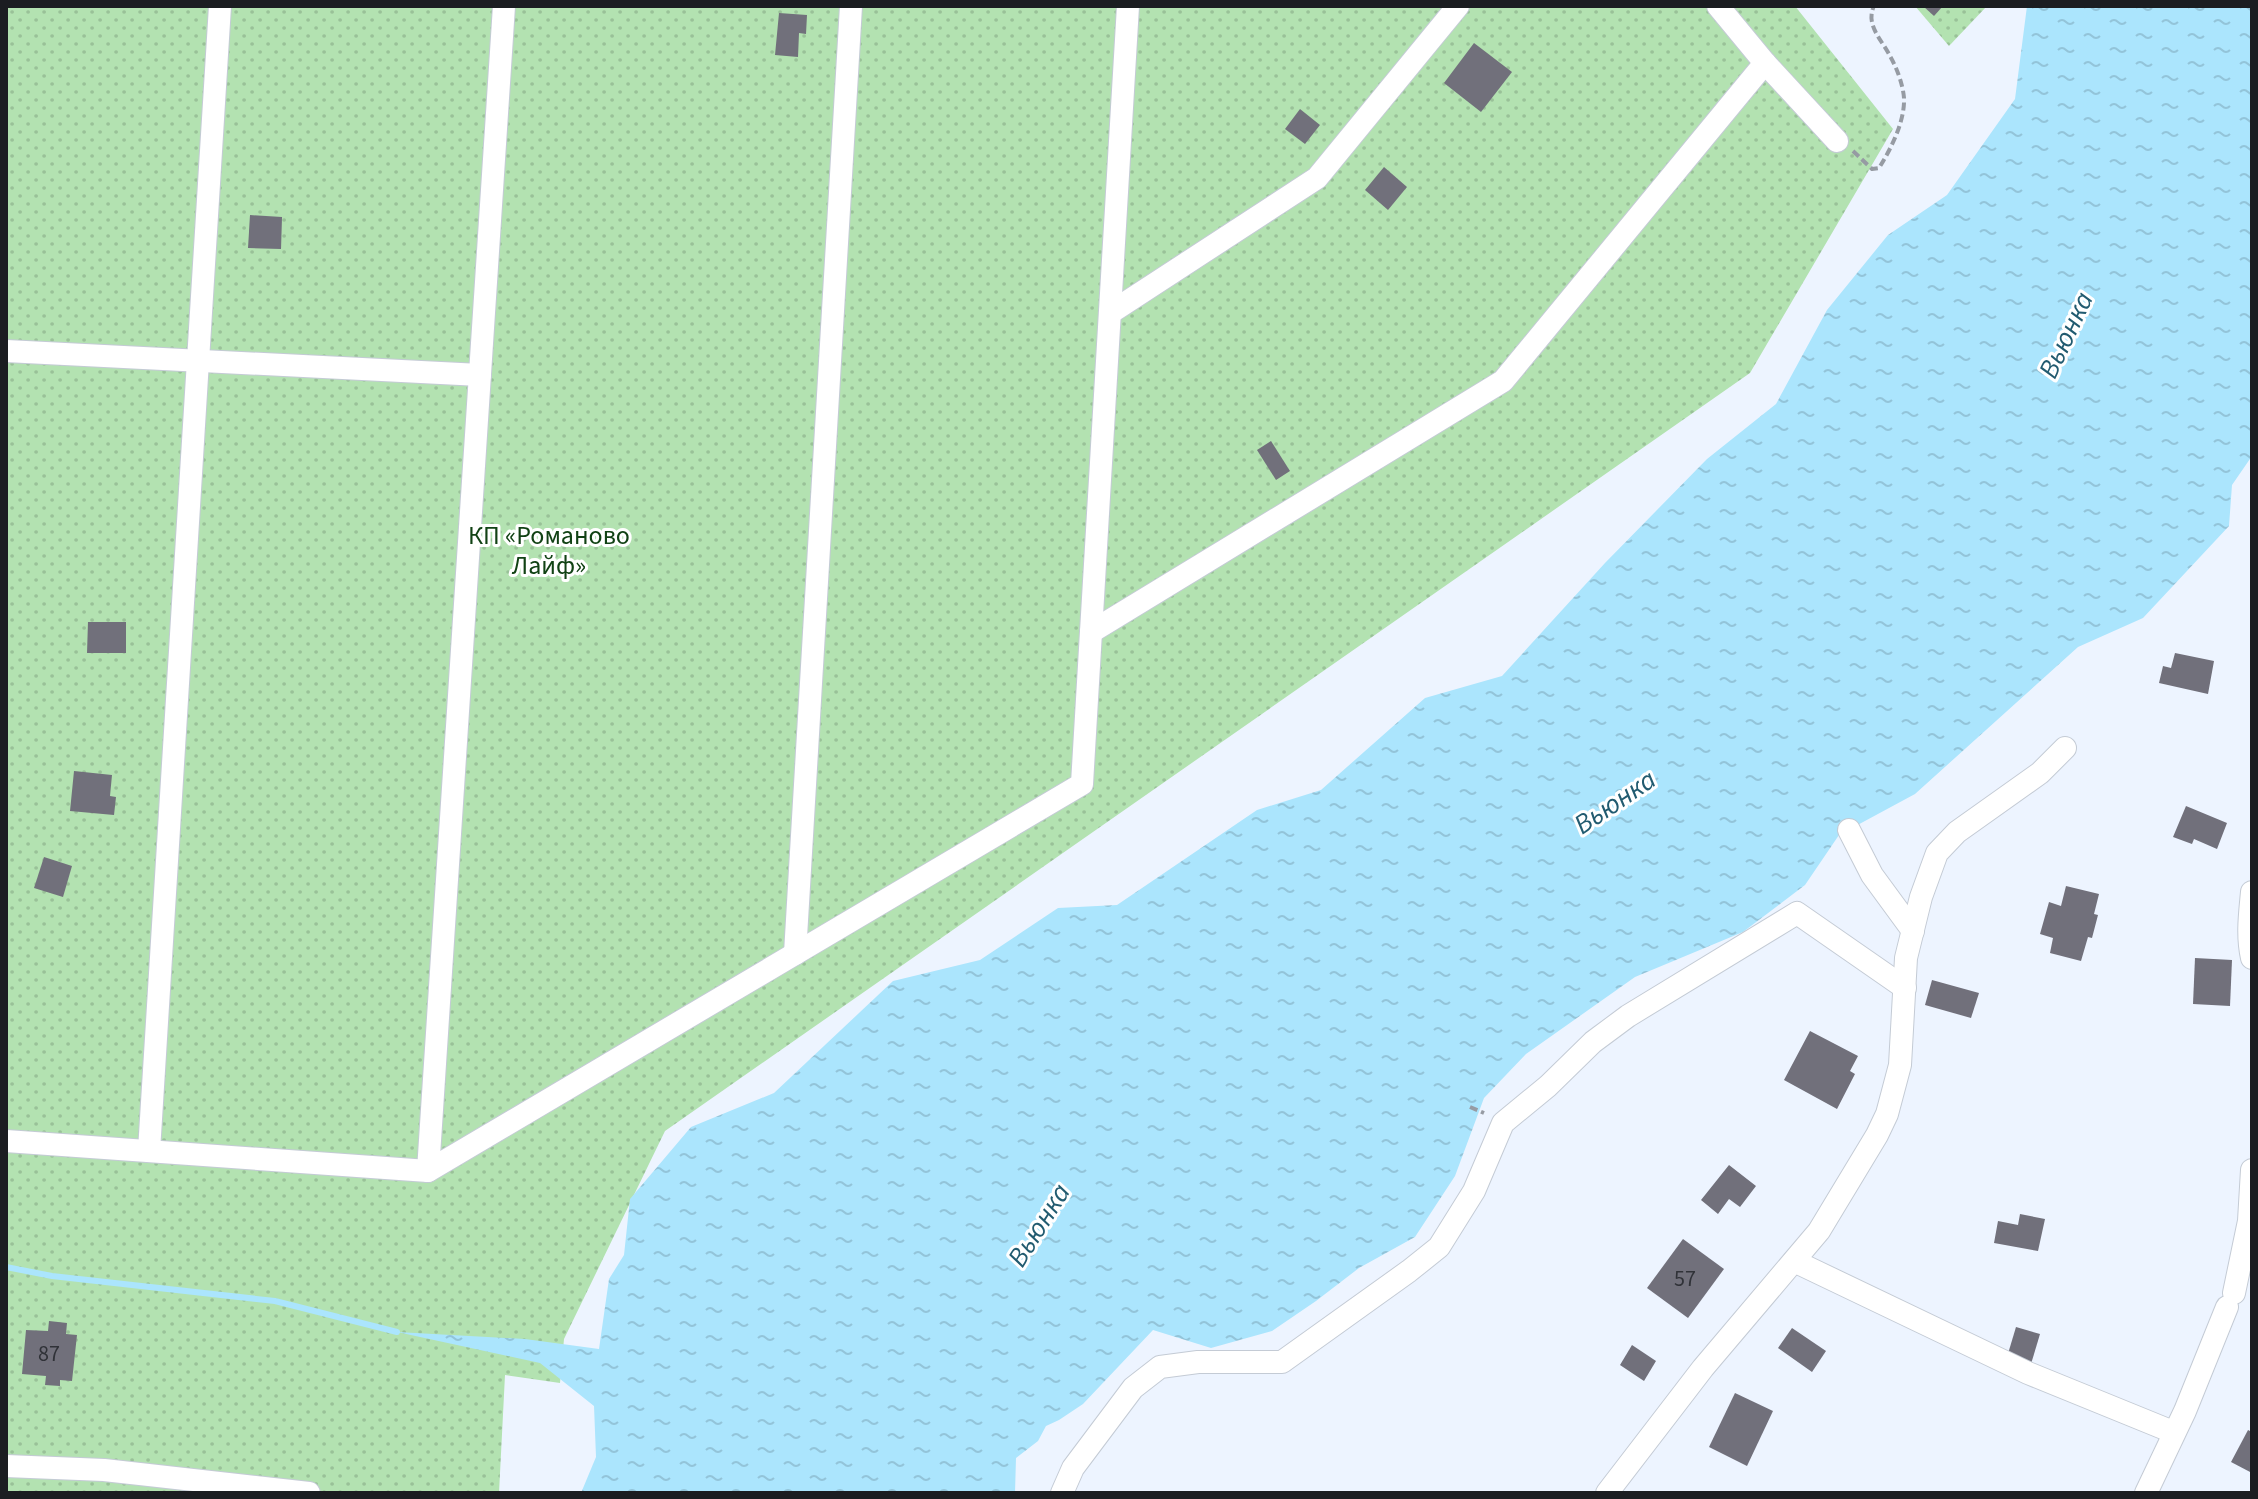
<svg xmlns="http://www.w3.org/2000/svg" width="2258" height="1499" font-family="'Source Sans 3',sans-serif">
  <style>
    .grass { fill: url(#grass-dots) }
    .water { fill: url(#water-ripples) }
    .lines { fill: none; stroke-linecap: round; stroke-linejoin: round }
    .stream { stroke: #abe5fd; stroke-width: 6 }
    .building { fill: #71707b }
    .minor-casing { stroke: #c4cbd5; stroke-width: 24 }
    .path { stroke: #969ba3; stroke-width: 4; stroke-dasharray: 8 4; stroke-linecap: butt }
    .minor { stroke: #fff; stroke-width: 22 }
    .labels { text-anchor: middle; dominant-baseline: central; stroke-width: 6; stroke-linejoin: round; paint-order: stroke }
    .number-label { font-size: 22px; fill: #303238 }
    .park-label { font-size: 26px; fill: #114214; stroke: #fff }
    .water-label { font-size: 28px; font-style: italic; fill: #215b70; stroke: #fff }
  </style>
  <defs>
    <pattern id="grass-dots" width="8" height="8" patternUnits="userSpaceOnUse" patternTransform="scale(2)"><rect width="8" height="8" fill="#b3e2b1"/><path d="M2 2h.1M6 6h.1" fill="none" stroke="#99c198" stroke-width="1.8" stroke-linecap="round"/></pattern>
    <pattern id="water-ripples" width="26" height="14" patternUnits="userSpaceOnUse" patternTransform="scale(2)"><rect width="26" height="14" fill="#abe5fd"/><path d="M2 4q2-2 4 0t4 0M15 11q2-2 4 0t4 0" fill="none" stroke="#93c4d9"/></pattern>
  </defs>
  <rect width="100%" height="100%" fill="#edf4ff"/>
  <!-- grass -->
  <g class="grass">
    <path d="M6,6h1789l98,123 -143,244 -1085,758 -101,208 -4,44 -55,-8 -6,118h-493z"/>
    <path d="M1915,6h72l-38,40z"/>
  </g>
  <!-- water -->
  <path class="water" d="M2027,6h225v450l-20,29 -3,41 -86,92 -65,29 -163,147 -76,41 -34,50 -62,47 -108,45 -109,77 -42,44 -29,78 -40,61 -56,31 -43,33 -44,30 -61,17 -58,-18 -70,74 -24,16 -13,6 -8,15 -22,17 -1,35h-434l15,-36 -2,-51 -54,-43 -143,-31 128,7 74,10 10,-70 15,-24 6,-56 61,-72 83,-34 119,-112 87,-21 78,-52 59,-3 140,-95 64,-20 104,-92 77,-22 103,-113 102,-104 69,-55 51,-94 61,-75 59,-40 68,-96z"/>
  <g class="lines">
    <!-- stream -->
    <path class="stream" d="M6,1267l46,9 223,25 122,31"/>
  </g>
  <!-- building -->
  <g class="building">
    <path d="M1923,6h20l-9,10z"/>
    <path d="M779,13l28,2 -1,19 -7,-1 -1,24 -23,-2z"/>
    <path d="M1474,43l38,29 -31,40 -37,-29z"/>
    <path d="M1300,109l20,16 -15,19 -20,-15z"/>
    <path d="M1384,167l23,20 -19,23 -23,-20z"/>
    <path d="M250,215l32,2 -1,32 -33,-1z"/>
    <path d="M1271,441l19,30 -14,9 -19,-30z"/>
    <path d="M88,622h38v31h-39z"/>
    <path d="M2175,653l39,8 -6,33 -49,-11 4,-17 8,2z"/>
    <path d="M74,771l38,4 -2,21 6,1 -2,18 -44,-4z"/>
    <path d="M2186,806l41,17 -10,26 -23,-10 -2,5 -19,-7z"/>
    <path d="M44,857l28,9 -9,31 -29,-9z"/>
    <path d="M2066,886l33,8 -5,20 4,1 -6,23 -4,-1 -7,24 -31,-8 3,-15 -13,-4 9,-32 12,4z"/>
    <path d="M2195,958l37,2 -2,46 -37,-2z"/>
    <path d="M1932,980l47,13 -8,25 -46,-13z"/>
    <path d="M1810,1031l48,25 -8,15 5,3 -18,35 -53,-29z"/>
    <path d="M1729,1165l27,21 -16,21 -11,-8 -11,15 -17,-14z"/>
    <path d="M2020,1214l25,5 -7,32 -44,-8 4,-22 20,4z"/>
    <path d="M1683,1239l41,30 -36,49 -41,-30z"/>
    <path d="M49,1321l18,2 -1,11 11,1 -5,46 -12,-1v6l-15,-1 1,-9 -24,-2 4,-44 22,1z"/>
    <path d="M2016,1327l24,7 -9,30 -24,-7z"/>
    <path d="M1792,1328l34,23 -14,21 -34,-24z"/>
    <path d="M1632,1345l24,16 -12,20 -24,-16z"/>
    <path d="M1735,1393l38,18 -26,55 -38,-19z"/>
    <path d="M2248,1430l4,2v41l-21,-11z"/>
  </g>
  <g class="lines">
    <defs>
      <g id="minor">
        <path d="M1718,6l47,57 72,78"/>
        <path d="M1110,313l207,-135 141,-172"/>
        <path d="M6,351l474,24"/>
        <path d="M1091,632l412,-251 262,-318"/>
        <path d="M1849,830l23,45 41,56"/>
        <path d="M2252,892c-2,22 -5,43 0,66"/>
        <path d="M795,954l56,-948"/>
        <path d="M6,1141l422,30 76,-1165"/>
        <path d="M149,1151l71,-1145"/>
        <path d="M428,1171l654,-387 46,-778"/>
        <path d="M1794,1261l234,112 145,59"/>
        <path d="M2234,1293l15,-72 3,-51"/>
        <path d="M6,1466l98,4 205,23"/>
        <path d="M1062,1493l11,-25 60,-80 27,-21 38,-5h84l127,-91 30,-24 35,-56 29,-68 45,-37 45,-44 35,-26 169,-103 108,75"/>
        <path d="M1607,1493l96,-125 116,-137 58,-96 10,-21 13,-49 6,-107 15,-61 16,-44 20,-21 83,-59 25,-25"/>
        <path d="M2146,1493l39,-82 42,-104"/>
      </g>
    </defs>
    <!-- minor casing -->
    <use href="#minor" class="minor-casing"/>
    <!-- path -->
    <g class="path">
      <path d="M1853,151l19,18 7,-1c12,-19 26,-47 25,-70 -1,-13 -7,-30 -14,-42 -8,-16 -25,-31 -16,-50"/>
      <path d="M1470,1107l14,6"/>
    </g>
    <!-- minor -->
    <use href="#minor" class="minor"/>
  </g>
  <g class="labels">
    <!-- number labels -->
    <g class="number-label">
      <text x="1685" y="1279">57</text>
      <text x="49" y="1354">87</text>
    </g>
    <!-- park labels -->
    <g class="park-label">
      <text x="549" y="535">КП «Романово<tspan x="549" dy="30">Лайф»</tspan></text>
    </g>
    <!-- water labels -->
    <g class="water-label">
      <text transform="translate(2066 335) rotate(-65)">Вьюнка</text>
      <text transform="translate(1615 802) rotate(-34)">Вьюнка</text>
      <text transform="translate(1039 1225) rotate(-58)">Вьюнка</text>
    </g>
  </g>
  <!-- border -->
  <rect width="2258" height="1499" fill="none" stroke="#1b1d21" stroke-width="16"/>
</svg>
